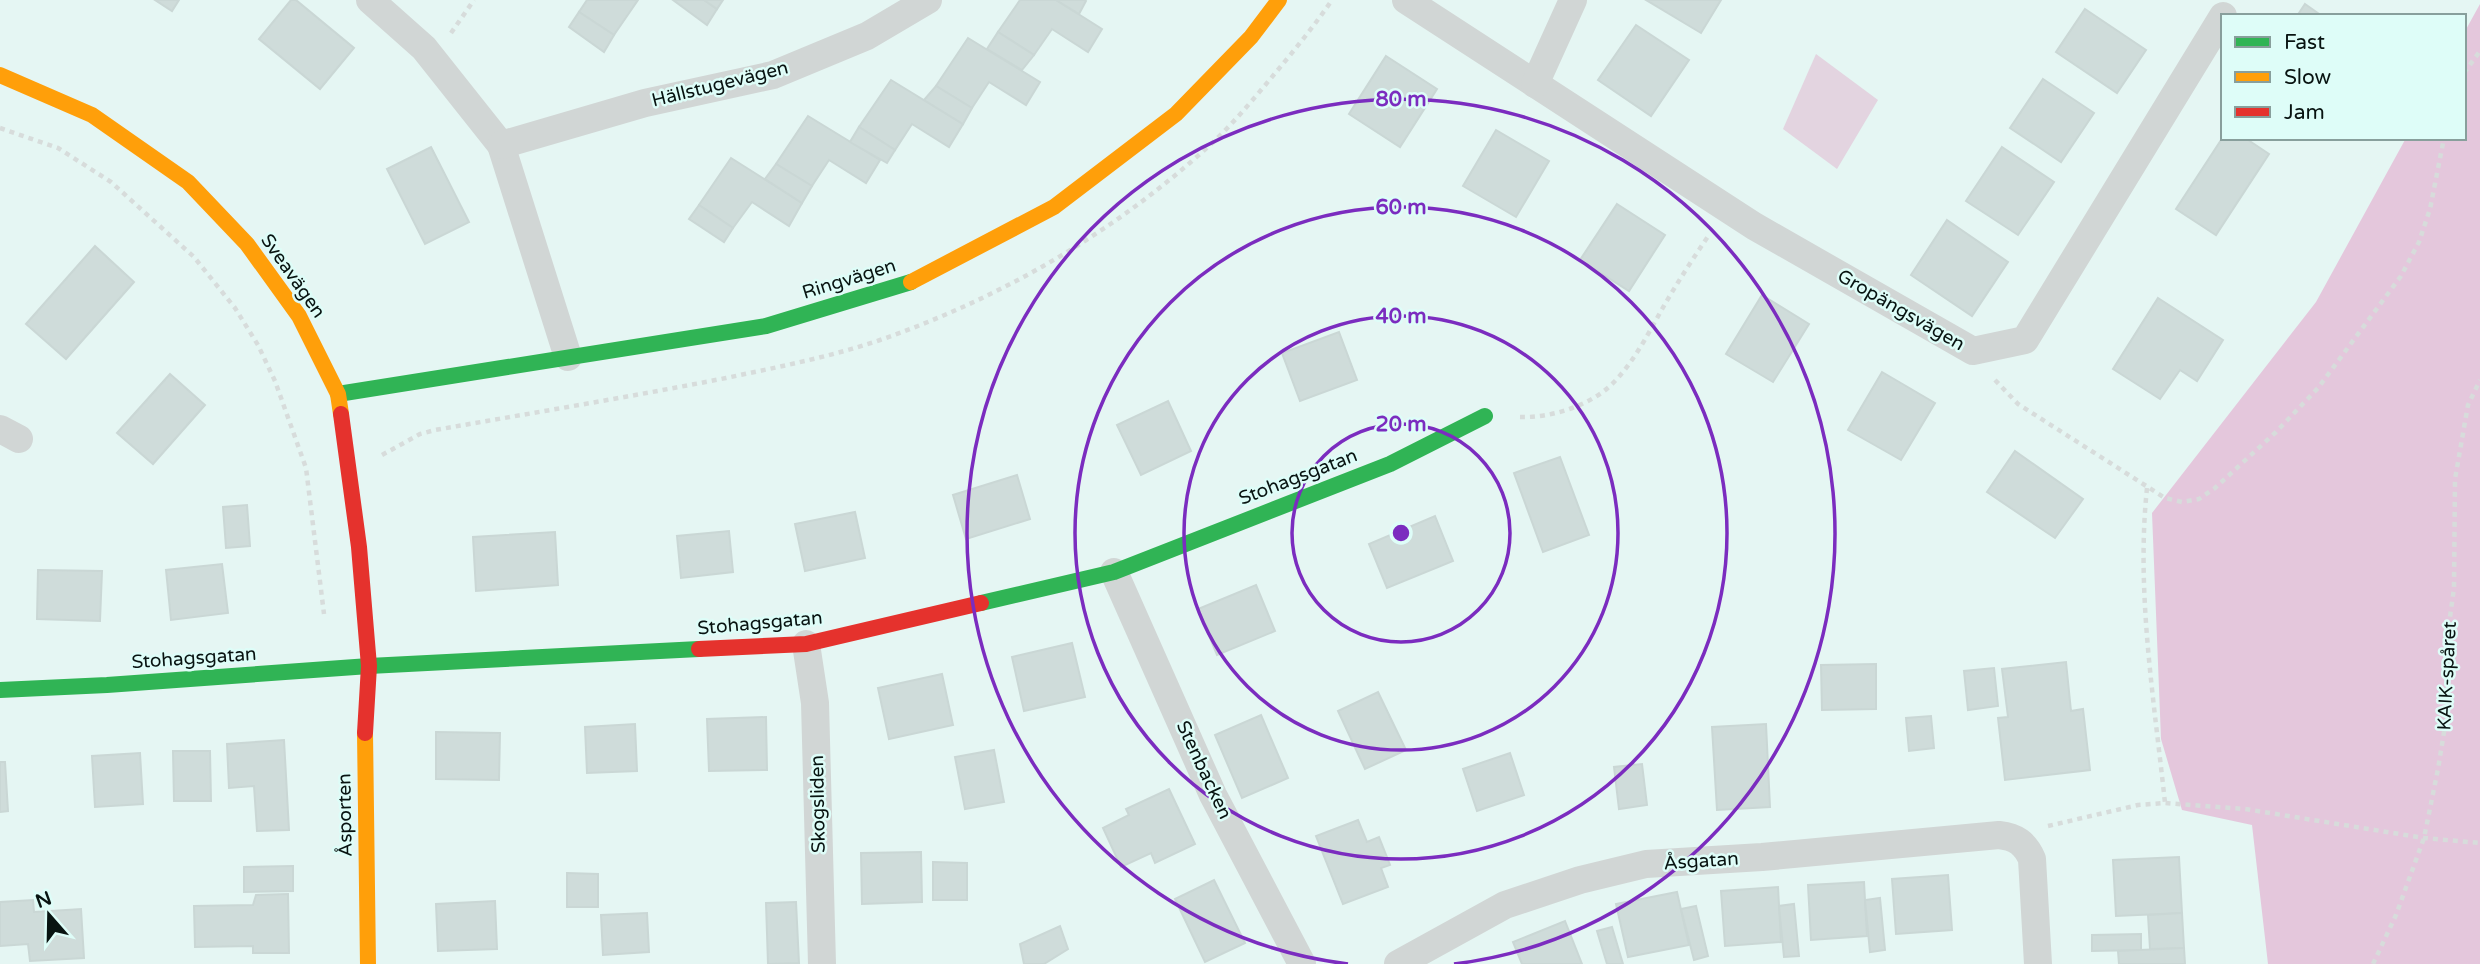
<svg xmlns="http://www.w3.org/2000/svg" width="2480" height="964" font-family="'Varela Round',sans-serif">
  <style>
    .green { fill: #e3d4e0 }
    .forest { fill: #e4c7dc }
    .building { fill: #cfdcda; stroke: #cad7d5; stroke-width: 2 }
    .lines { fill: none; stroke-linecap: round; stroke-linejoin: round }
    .path { stroke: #d7dcdb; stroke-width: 4.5; stroke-dasharray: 5 5; stroke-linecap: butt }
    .street { stroke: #d1d6d5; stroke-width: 28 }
    .fast { stroke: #30b455; stroke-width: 16 }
    .slow { stroke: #ff9f0a; stroke-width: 16 }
    .jam { stroke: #e5322d; stroke-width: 16 }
    .ring { fill: none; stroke: #7b2cbf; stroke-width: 3.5 }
    .labels { text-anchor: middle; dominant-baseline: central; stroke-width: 5; stroke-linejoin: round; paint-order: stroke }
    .street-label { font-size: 19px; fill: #081311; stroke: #defdf8 }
    .centre { fill: #7b2cbf; stroke: #defdf8; stroke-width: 3.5 }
    .ring-label { font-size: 21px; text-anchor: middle; font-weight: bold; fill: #7b2cbf; stroke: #defdf8; stroke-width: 5; stroke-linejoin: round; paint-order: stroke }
  </style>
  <rect width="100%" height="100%" fill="#e5f6f3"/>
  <!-- green -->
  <path class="green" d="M1816,54l62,46 -41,69 -54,-40z"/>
  <!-- forest -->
  <path class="forest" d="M2480,4v960h-212l-16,-139 -70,-15 -21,-71 -9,-226 164,-211 90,-164h58v-105z"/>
  <!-- building -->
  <g class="building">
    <path d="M155,0h24l-7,11z"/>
    <path d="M291,0h5l58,48 -34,41 -61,-50z"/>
    <path d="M587,0h51l-24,35 -35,-23z"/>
    <path d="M673,0h31l13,9 -10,16z"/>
    <path d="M704,0h19l-6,9z"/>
    <path d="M1020,0h36l46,29 -14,23 -36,-23 -18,26 -36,-23z"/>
    <path d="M1056,0h29l1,1 -7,13z"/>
    <path d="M1646,0h75l-20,33z"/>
    <path d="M2305,4l17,12h-25z"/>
    <path d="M2085,9l61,41 -29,43 -61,-41z"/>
    <path d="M579,12l35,23 -10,17 -35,-25z"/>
    <path d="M1636,25l53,35 -38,56 -53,-36z"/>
    <path d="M998,32l36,23 -12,15 -35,-21z"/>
    <path d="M968,38l72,44 -14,23 -37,-23 -17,26 -36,-22z"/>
    <path d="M1386,56l51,33 -37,58 -51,-33z"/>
    <path d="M2043,79l51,34 -33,49 -51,-34z"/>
    <path d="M891,80l72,44 -14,23 -37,-23 -17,26 -36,-23z"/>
    <path d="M936,86l36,22 -9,16 -39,-24z"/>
    <path d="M808,116l72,44 -14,23 -37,-23 -17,26 -36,-22z"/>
    <path d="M859,127l36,23 -8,13 -37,-21z"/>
    <path d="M1496,130l53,31 -33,56 -53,-31z"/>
    <path d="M2223,137l22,1 24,16 -53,81 -40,-26z"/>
    <path d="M431,147l38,75 -44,22 -38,-75z"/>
    <path d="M2002,147l52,35 -36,53 -52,-34z"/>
    <path d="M731,158l71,45 -13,23 -37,-24 -19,26 -34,-23z"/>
    <path d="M776,164l36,22 -10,17 -37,-24z"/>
    <path d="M1617,204l48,31 -36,56 -49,-31z"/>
    <path d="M699,205l34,23 -9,14 -35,-23z"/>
    <path d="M1947,220l61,42 -36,54 -61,-41z"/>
    <path d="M95,246l39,36 -68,77 -40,-35z"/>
    <path d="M1762,295l47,29 -36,58 -47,-28z"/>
    <path d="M2158,298l65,42 -26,41 -17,-11 -20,29 -47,-30z"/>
    <path d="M1339,332l18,48 -57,21 -18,-48z"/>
    <path d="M1882,372l53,31 -34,57 -53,-30z"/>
    <path d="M170,374l35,31 -52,59 -36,-31z"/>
    <path d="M1168,401l23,50 -50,24 -24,-50z"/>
    <path d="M2015,451l68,48 -28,39 -68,-46z"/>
    <path d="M1560,457l29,78 -46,17 -29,-79z"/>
    <path d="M1017,475l13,44 -64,20 -13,-44z"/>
    <path d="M247,505l3,41 -24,2 -3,-41z"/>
    <path d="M855,512l10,46 -60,13 -10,-47z"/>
    <path d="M1435,516l18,45 -66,27 -18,-44z"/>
    <path d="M729,531l4,41 -52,6 -4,-42z"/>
    <path d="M555,532l3,53 -82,6 -3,-54z"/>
    <path d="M222,564l6,49 -57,7 -5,-50z"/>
    <path d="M38,570l64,1 -2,50 -63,-2z"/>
    <path d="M1256,585l19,46 -58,24 -19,-46z"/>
    <path d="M1072,643l13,54 -61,14 -12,-54z"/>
    <path d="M2066,662l5,49 12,-2 7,61 -85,10 -7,-62 10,-1 -6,-48z"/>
    <path d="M1876,664v45l-54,1 -1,-45z"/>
    <path d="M1994,668l4,38 -30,4 -4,-39z"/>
    <path d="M942,674l11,51 -64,14 -11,-51z"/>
    <path d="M1378,692l28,58 -41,19 -27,-58z"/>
    <path d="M1261,715l27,63 -46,20 -27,-63z"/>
    <path d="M1931,716l3,32 -25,3 -3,-33z"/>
    <path d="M766,717l1,53 -58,1 -2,-52z"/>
    <path d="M635,724l2,47 -50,2 -2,-46z"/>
    <path d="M1766,724l4,83 -53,3 -5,-83z"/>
    <path d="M436,732l64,1 -1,47 -63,-1z"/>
    <path d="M284,740l5,90 -32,1 -3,-45 -25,2 -2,-44z"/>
    <path d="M994,750l10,52 -39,7 -10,-52z"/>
    <path d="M173,751h37l1,50h-37z"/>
    <path d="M140,753l3,51 -48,3 -3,-51z"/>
    <path d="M1510,753l14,42 -47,16 -14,-42z"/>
    <path d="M0,762h5l3,49 -8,1z"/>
    <path d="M1642,764l5,41 -28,4 -5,-42z"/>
    <path d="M1169,789l26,55 -40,19 -4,-10 -30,14 -18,-39 26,-13 -3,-6z"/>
    <path d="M1358,820l9,22 12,-5 11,28 -9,3 7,19 -45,17 -27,-68z"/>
    <path d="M921,852l1,50 -60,2 -1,-51z"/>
    <path d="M2179,857l3,56 -66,3 -3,-56z"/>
    <path d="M933,862l34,1v37h-34z"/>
    <path d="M293,866v25l-49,1v-25z"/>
    <path d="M567,873l31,1v33h-31z"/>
    <path d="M1948,875l4,55 -56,4 -4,-55z"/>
    <path d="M1214,880l31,63 -40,19 -30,-63z"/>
    <path d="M1864,882l3,54 -56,4 -3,-55z"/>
    <path d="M1778,887l3,55 -56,4 -4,-55z"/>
    <path d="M1677,892l12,53 -61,12 -12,-53z"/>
    <path d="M288,894l1,59h-36v-7l-58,1 -1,-41 59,-1 3,-10z"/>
    <path d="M1880,898l5,52 -15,2 -5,-52z"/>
    <path d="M33,900l1,12 47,-3 3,49 -54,3 -2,-17 -28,2v-44z"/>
    <path d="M495,901l2,48 -59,2 -2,-47z"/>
    <path d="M796,902l3,61 -31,1 -2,-61z"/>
    <path d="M1794,904l5,52 -15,1 -5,-51z"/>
    <path d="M1696,906l12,50 -14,4 -13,-51z"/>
    <path d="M647,913l2,39 -46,3 -2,-40z"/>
    <path d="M2182,913l2,35 -34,1 -2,-34z"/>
    <path d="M1565,921l17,43h-60l-9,-22z"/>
    <path d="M1060,926l8,23 -24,15h-20l-4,-20z"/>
    <path d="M1612,927l11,37h-16l-10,-33z"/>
    <path d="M2141,934v16l-49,1v-16z"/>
    <path d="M2184,948l1,16h-66l-1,-13z"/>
  </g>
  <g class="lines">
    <!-- path -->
    <g class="path">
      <path d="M451,33l23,-33"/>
      <path d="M2464,73l16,-22"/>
      <path d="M0,128l58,20 53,34 83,75 41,51 23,37 17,36 31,87 18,146"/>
      <path d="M1995,380l23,24 147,94 17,4 17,-3 16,-11 61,-56 42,-44 83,-112 18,-34 11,-33 14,-71"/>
      <path d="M1520,417c32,1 73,-12 95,-36 21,-22 35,-51 50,-77 14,-24 29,-47 44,-69"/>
      <path d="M382,455l38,-21 15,-4c97,-17 194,-33 291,-52 52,-11 104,-21 154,-38 121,-42 235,-108 330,-195 24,-22 46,-49 67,-74 19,-23 38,-46 55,-71"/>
      <path d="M2147,488c-11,104 7,211 18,315"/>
      <path d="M2048,826l90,-21 27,-2 80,6 179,29 56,5"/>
      <path d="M2373,964l23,-49 28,-77 14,-69 10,-61 -2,-62 8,-58 1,-109 13,-74 12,-25"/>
    </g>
    <!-- street -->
    <g class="street">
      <path d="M370,0l54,48 77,97 67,212"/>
      <path d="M1406,0l348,226 219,125 52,-11 198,-324"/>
      <path d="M1535,84l38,-84"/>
      <path d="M501,145l144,-42 128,-28 94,-39 61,-36"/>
      <path d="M0,429l19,10"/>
      <path d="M1114,572l99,223 89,169"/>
      <path d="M806,644l9,59 7,261"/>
      <path d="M1398,964l107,-59 75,-25 66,-16 116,-7 237,-22c17,2 26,8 33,24l6,105"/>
    </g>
    <!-- fast -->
    <g class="fast">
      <path d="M338,394l428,-68 145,-44"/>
      <path d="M981,603l133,-31 276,-108 95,-48"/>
      <path d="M0,690l107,-5 262,-19 330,-17"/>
    </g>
    <!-- slow -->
    <g class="slow">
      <path d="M0,75l92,40 96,67 59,62 52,72 39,78 3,20"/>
      <path d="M911,282l143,-75 122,-93 75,-77 28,-37"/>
      <path d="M365,733l3,231"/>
    </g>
    <!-- jam -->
    <g class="jam">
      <path d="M341,414l18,133 10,119 -4,67"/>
      <path d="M699,649l107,-5 175,-41"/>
    </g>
  </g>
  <!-- distance rings -->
  <g class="ring">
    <circle cx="1401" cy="533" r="109"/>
    <circle cx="1401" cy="533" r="217"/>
    <circle cx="1401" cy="533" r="326"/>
    <path d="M1348 964A434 434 0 1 1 1454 964"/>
  </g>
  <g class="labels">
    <!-- street labels -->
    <g class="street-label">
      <text transform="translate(720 84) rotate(-14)">Hällstugevägen</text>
      <text transform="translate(293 276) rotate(55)">Sveavägen</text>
      <text transform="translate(849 279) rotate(-17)">Ringvägen</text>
      <text transform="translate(1901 310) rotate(30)">Gropängsvägen</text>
      <text transform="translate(1298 477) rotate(-21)">Stohagsgatan</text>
      <text transform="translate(760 623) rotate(-5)">Stohagsgatan</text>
      <text transform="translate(194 658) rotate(-4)">Stohagsgatan</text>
      <text transform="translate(2447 676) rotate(-87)">KAIK-spåret</text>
      <text transform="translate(1204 770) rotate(65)">Stenbacken</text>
      <text transform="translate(818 804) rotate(-91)">Skogsliden</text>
      <text transform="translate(345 815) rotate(-91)">Åsporten</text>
      <text transform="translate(1701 861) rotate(-4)">Åsgatan</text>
    </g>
  </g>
  <circle cx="1401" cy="533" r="10" class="centre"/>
  <g class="ring-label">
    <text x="1401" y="106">80 m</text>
    <text x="1401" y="214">60 m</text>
    <text x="1401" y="323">40 m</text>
    <text x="1401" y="431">20 m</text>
  </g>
  <!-- legend -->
  <rect x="2221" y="14" width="245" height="126" fill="#defdf8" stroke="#889f9c" stroke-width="2"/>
  <rect x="2235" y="37" width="35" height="10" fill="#30b455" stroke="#889f9c" stroke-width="2"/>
  <text x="2284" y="49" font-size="21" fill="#081311">Fast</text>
  <rect x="2235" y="72" width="35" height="10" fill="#ff9f0a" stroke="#889f9c" stroke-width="2"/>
  <text x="2284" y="84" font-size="21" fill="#081311">Slow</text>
  <rect x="2235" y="107" width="35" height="10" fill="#e5322d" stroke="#889f9c" stroke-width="2"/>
  <text x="2284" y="119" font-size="21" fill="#081311">Jam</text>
  <!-- north arrow -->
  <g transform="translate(49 915) rotate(340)" stroke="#defdf8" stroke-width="5" paint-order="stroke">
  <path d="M0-5L12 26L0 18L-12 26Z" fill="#081311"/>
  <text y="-10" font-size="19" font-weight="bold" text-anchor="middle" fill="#081311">N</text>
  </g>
</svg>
